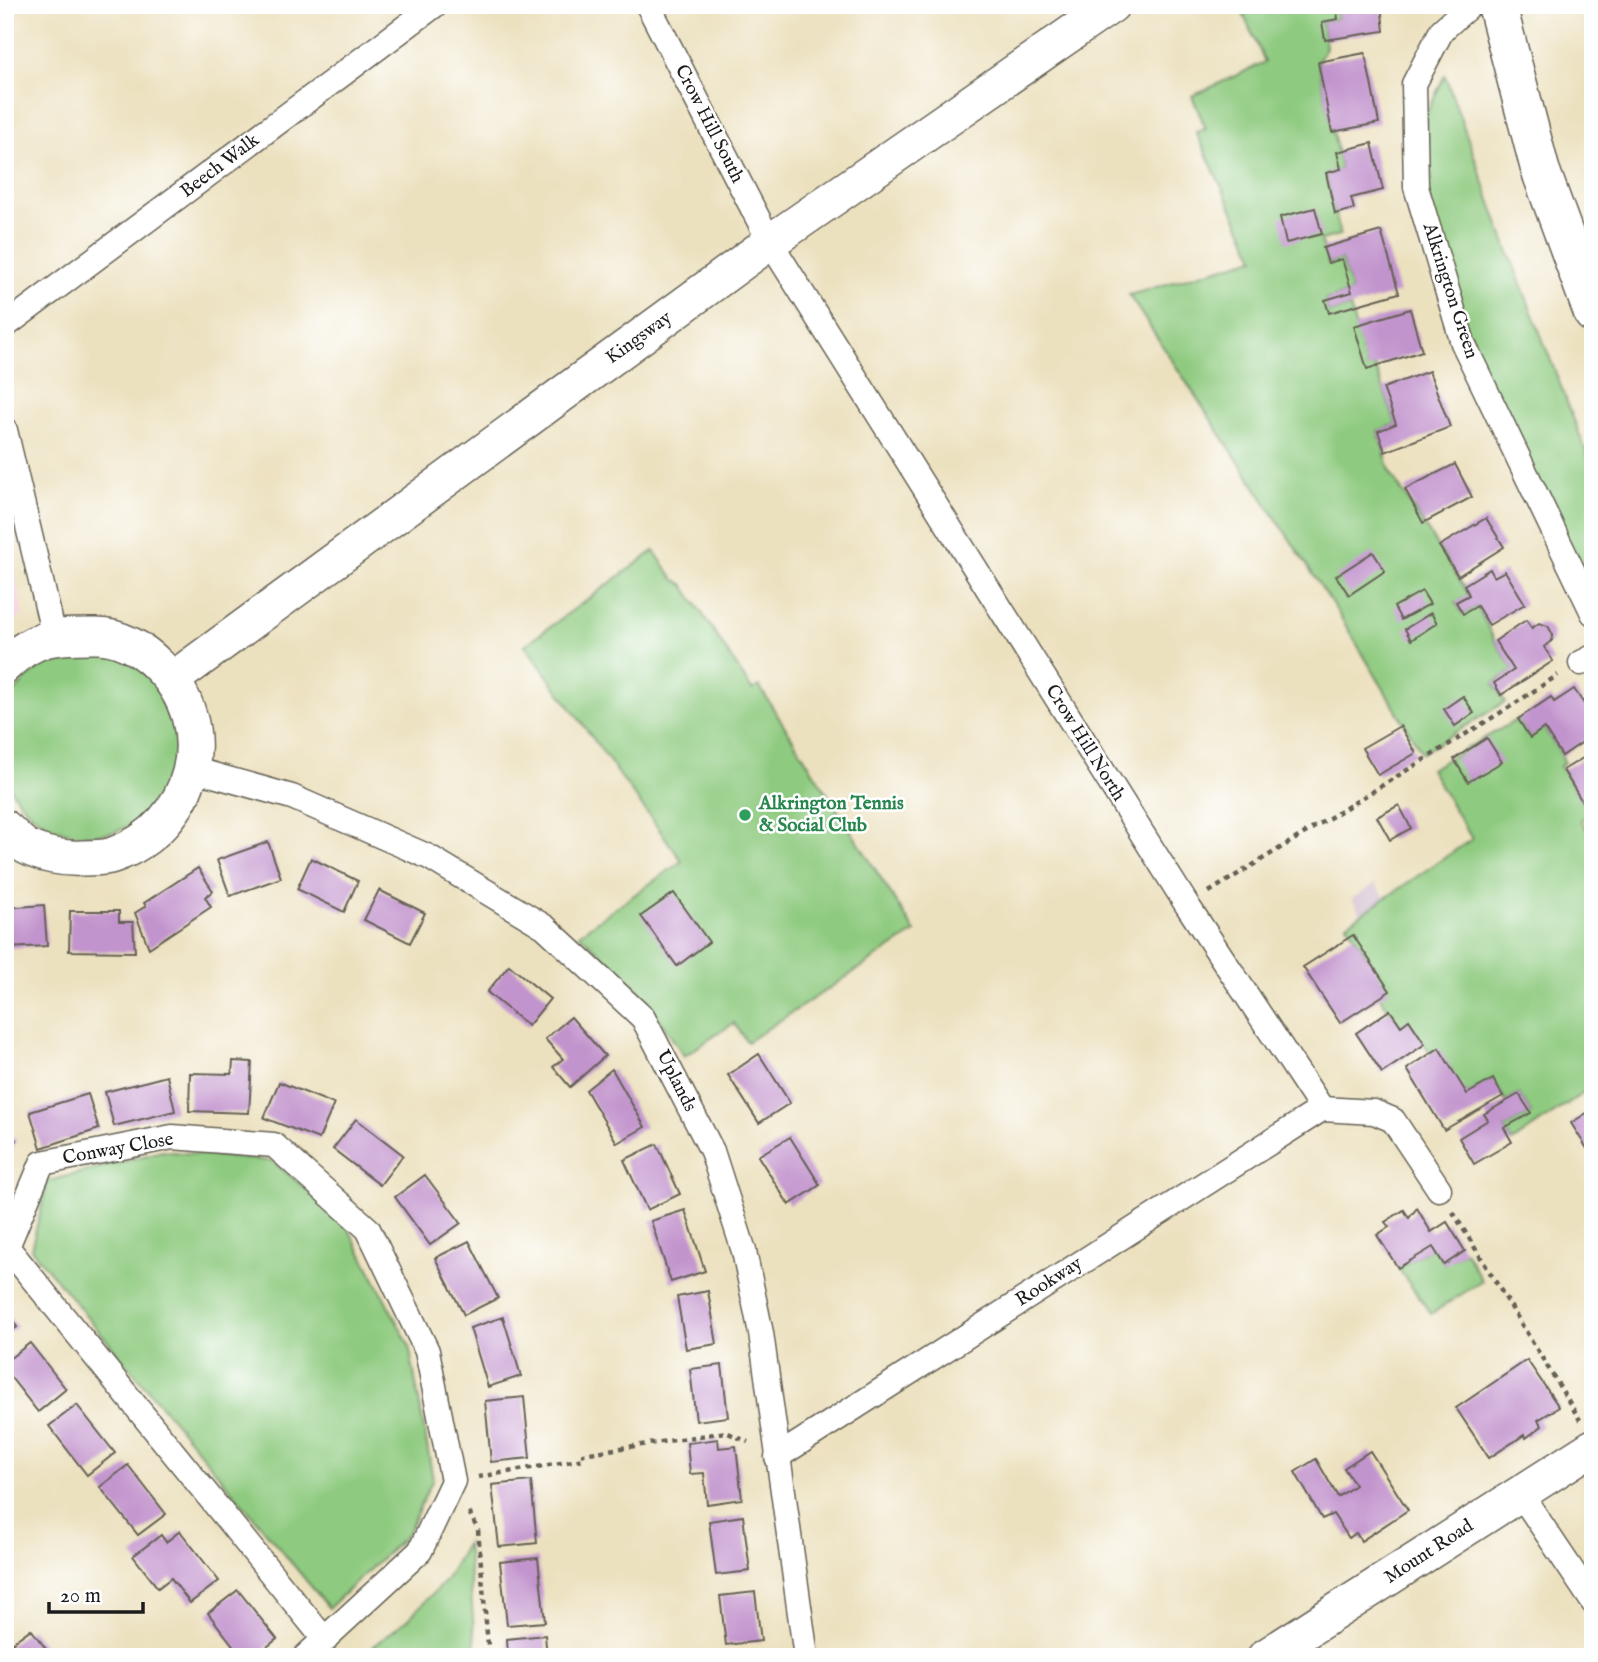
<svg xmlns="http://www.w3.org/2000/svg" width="1598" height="1662" font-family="'IM FELL English',serif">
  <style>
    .built { fill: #f4cfdd }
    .industrial { fill: #d0bdcd }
    .green { fill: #8eca7f; stroke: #55734e; stroke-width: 2 }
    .building { fill: #c294cd }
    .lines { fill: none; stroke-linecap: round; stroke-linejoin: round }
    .street-casing { stroke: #656155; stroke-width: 27 }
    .secondary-casing { stroke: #656155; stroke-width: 38 }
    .primary-casing { stroke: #656155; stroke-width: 41 }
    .path { stroke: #656155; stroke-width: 4.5; stroke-dasharray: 5 5; stroke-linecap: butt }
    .street { stroke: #fff; stroke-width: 24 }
    .secondary { stroke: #fff; stroke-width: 35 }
    .primary { stroke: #fff; stroke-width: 38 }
    .leisure-dot { fill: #2e9e5b; stroke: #fff; stroke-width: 2.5 }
    .labels { text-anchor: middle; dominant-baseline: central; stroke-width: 5; stroke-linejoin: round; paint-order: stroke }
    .street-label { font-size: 19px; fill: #1c1c1c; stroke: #fff }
    .leisure-label { font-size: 19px; font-weight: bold; fill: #27864d; stroke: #fff; text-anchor: start }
  </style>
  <rect width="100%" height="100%" fill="#fff"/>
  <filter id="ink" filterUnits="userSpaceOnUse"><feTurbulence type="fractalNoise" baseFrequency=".0143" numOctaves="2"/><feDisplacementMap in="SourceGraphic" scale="14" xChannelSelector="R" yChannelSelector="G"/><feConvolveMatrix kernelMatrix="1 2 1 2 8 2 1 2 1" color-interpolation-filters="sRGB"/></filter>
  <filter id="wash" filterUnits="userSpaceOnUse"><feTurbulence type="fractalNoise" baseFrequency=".00686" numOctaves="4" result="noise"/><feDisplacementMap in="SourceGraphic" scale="28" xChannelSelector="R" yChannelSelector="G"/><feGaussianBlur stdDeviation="1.57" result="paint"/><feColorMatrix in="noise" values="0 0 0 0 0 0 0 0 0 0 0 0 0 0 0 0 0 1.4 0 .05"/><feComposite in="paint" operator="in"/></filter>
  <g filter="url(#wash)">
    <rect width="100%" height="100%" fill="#ece1bf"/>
    <!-- built -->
    <path class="built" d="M5,523l18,91 -18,16z"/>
    <!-- industrial -->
    <path class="industrial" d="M1375,884l10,14 7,-5 -21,37 -19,-31z"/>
    <!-- green -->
    <g class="green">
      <path d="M1239,5h97l2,14 -16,3 4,25 -8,15 23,107 -15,5 14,61 -19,5 7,23 14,-4 10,33 -27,8 4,13 21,-6 17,61 8,-2 21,58 -18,7 13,43 78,121 -13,8 7,11 14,-8 18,35 19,29 -20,13 11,19 -83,51 -85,-142 -208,-316 126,-37 -59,-126 10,-3 -14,-33 73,-34z"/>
      <path d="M1445,75l64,178 84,216v138l-141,-305 -37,-165z"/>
      <path d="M654,551l20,28 9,5 69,106 7,-4 156,246 -168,110 -13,-19 -50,33 -36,-54 -17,-21 -52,-47 103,-73 -157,-216z"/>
      <circle cx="90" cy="744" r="91"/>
      <path d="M1518,719l12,18 14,-9 18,28 2,7 -4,3 23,37 10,-6v15l-12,8 12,20v246l-81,56 -8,-14 27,-15 -12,-19 -13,8 -13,-23 -26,15 -36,-40 -22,-33 -8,5 -21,-29 -8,-33 -25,-40 125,-85 -42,-70z"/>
      <path d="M162,1151l110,10 72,59 65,125 24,134 -26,55 -78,74 -298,-359 17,-68z"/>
      <path d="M1433,1247l11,17 21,-13 17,30 -51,33 -33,-46z"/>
      <path d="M467,1543l9,114h-116l48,-38 37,-38z"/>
    </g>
    <g id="blocks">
      <!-- building -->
      <g class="building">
        <path d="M1336,5h45l3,26 -59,9 -3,-18 16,-3z"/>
        <path d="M1365,53l14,70 -47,9 -14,-70z"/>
        <path d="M1372,143l11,47 -32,8 3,11 -19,5 -9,-41 15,-4 -4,-17z"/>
        <path d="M1315,208l7,26 -36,9 -6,-26z"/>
        <path d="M1381,231l18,62 -70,20 -4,-13 27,-8 -10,-33 -14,4 -5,-15z"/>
        <path d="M1410,309l12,42 -55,18 -13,-43z"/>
        <path d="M1429,371l21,56 -65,25 -7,-21 18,-7 -13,-36z"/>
        <path d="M1455,464l17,33 -49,26 -18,-34z"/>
        <path d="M1486,518l18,29 -46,29 -19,-30z"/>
        <path d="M1373,552l12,19 -36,24 -13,-19z"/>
        <path d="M1490,569l4,8 11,-6 20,33 -36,21 -12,-19 -14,8 -7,-12 13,-7 -5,-10z"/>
        <path d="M1422,591l8,13 -29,16 -7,-13z"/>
        <path d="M1431,613l6,10 -26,17 -6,-11z"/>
        <path d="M1526,620l6,8 7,-5 9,3 5,9 -1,6 -8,6 9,14 -52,34 -7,-12 20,-13 -19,-29z"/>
        <path d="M1574,689l19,28v18l-31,21 -18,-28 -14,10 -12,-19 33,-22 3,5z"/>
        <path d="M1463,696l11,17 -19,13 -11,-17z"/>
        <path d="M1400,726l16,27 -38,22 -16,-27z"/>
        <path d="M1487,738l15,24 -34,20 -14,-23z"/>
        <path d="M1593,752v45l-10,6 -20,-33z"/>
        <path d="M1399,805l12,23 -21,12 -13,-23z"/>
        <path d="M268,842l13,36 -51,18 -13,-36z"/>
        <path d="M311,858l47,23 -14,31 -47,-23z"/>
        <path d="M198,868l15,23 -8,6 6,10 -62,41 -14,-35 11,-7 -2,-3z"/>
        <path d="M379,890l46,23 -15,30 -46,-23z"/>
        <path d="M674,893l35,49 -32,24 -36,-50z"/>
        <path d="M44,905l3,41 -42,2v-40z"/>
        <path d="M70,911h49v11h14l2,30 -66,-1z"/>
        <path d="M1353,935l37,56 -50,32 -37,-56z"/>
        <path d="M509,965l41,34 -22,27 -41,-34z"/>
        <path d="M1390,1010l11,16 8,-6 16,24 -43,29 -26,-40z"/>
        <path d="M571,1017l34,39 -35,31 -17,-20 10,-8 -18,-20z"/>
        <path d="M1439,1048l28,46 26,-15 10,17 -59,34 -37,-61z"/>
        <path d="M759,1054l31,49 -31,20 -31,-48z"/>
        <path d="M233,1061l19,1 -3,51 -60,-2 1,-38 42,1z"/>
        <path d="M612,1069l33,58 -28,16 -31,-53z"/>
        <path d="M167,1076l8,35 -61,15 -9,-34z"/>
        <path d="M279,1082l55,22 -15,35 -55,-21z"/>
        <path d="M88,1094l11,35 -58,19 -11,-36z"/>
        <path d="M1519,1094l12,19 -27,15 8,14 -38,22 -15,-26 29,-18 -4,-6z"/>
        <path d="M1593,1109v49l-22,-35z"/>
        <path d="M356,1119l47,36 -23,30 -47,-36z"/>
        <path d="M5,1135l11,5 -11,23z"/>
        <path d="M790,1137l30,48 -31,20 -31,-49z"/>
        <path d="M657,1144l23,50 -33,16 -23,-50z"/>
        <path d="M425,1175l36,48 -31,22 -35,-48z"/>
        <path d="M1417,1208l14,24 16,-10 18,29 -21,14 -11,-18 -35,21 -21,-33 12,-8 -4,-5 19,-12 5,8z"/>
        <path d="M685,1210l20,61 -34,11 -20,-61z"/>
        <path d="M469,1241l29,57 -34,17 -29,-57z"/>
        <path d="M708,1291l9,53 -31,5 -9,-52z"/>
        <path d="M5,1311l12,16 -12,9z"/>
        <path d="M503,1317l18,59 -33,11 -18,-59z"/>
        <path d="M30,1343l36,46 -28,23 -33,-42v-8z"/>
        <path d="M1527,1360l32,47 -21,13 4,6 -16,12 -2,-3 -35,23 -33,-50z"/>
        <path d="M722,1365l6,52 -32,4 -6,-52z"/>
        <path d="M524,1397l6,61 -39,4 -6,-61z"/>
        <path d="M77,1405l38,48 -28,22 -38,-49z"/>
        <path d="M718,1439l1,9 17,-2 6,53 -35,5 -3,-31 -14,1 -3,-31z"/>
        <path d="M1370,1451l38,59 -47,31 -5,-8 -7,5 -16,-24 -11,5 -27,-47 21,-13 22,38 17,-12 -11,-17z"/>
        <path d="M128,1465l38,49 -28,21 -38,-48z"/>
        <path d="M531,1481l6,62 -38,4 -7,-62z"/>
        <path d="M743,1516l7,55 -34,4 -7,-54z"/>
        <path d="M180,1531l39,50 -29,22 -19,-25 -13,10 -25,-32 28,-21 5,7z"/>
        <path d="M538,1558l7,64 -38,3 -7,-63z"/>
        <path d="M238,1590l39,49 -23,18h-12l-34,-44z"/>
        <path d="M755,1592l6,49 -35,4 -6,-49z"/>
        <path d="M31,1629l21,28h-47v-9z"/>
        <path d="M545,1635l2,22h-39l-1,-18z"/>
      </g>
    </g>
  </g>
  <g filter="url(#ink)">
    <use href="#blocks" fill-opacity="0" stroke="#656155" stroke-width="2"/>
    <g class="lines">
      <defs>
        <g id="street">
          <path d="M648,5l122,237 417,663 135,204"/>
          <path d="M1470,5l-28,25 -28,54 2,103 47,156 130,270"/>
          <path d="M5,326l430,-321"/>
          <path d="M5,430l49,206"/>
          <path d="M1581,663l12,-6"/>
          <path d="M192,769l100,28 137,60 116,70 98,91 69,133 32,100 17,82 45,324"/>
          <path d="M1322,1109l52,3 19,8 46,69"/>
          <path d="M777,1457l545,-348"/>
          <path d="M1520,1493l73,109"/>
          <path d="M305,1657l115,-106 33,-70 -26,-130 -59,-122 -94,-84 -102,-8 -130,26 -35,84 318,393"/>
        </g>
        <g id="secondary">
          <path d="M5,665c31,-30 51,-29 92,-29 22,0 45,13 60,28 65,62 38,162 -44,191 -10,4 -22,2 -32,3 -18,1 -40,-3 -56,-12 -7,-5 -14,-13 -20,-18"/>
          <path d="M173,679l597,-437 342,-237"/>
          <path d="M1265,1657l328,-210"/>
        </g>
        <path id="primary" d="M1497,5l43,164 53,144"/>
      </defs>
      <!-- street casing -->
      <use href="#street" class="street-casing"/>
      <!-- secondary casing -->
      <use href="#secondary" class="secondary-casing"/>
      <!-- primary casing -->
      <use href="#primary" class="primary-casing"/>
      <!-- path -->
      <g class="path">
        <path d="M1209,892l299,-184 50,-33"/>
        <path d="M1453,1212l127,208"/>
        <path d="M478,1477l106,-18 -1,-5 143,-22 22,10"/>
        <path d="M469,1512l9,18 11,127"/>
      </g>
      <!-- street -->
      <use href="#street" class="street"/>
      <!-- secondary -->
      <use href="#secondary" class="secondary"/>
      <!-- primary -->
      <use href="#primary" class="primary"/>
    </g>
  </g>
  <!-- markers -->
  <circle class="leisure-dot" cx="745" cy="815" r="7"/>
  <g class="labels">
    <!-- street labels -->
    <g class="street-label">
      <text transform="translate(709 124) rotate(63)">Crow Hill South</text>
      <text transform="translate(220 166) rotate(-37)">Beech Walk</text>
      <text transform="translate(1450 291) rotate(72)">Alkrington Green</text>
      <text transform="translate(639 338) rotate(-36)">Kingsway</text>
      <text transform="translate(1085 743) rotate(58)">Crow Hill North</text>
      <text transform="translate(676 1081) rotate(63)">Uplands</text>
      <text transform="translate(118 1149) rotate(-10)">Conway Close</text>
      <text transform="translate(1049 1282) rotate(-33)">Rookway</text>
      <text transform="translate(1429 1552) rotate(-33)">Mount Road</text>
    </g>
    <!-- leisure labels -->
    <g class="leisure-label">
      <text x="759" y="804">Alkrington Tennis<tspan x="759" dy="22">&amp; Social Club</tspan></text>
    </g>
  </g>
  <!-- margin -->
  <rect width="1598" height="1662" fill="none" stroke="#fff" stroke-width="28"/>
  <!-- scale -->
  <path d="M49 1602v10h94v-10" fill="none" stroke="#1c1c1c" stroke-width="3.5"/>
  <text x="60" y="1602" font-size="21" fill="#1c1c1c" stroke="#ffffff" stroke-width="5" paint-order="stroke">20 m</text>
</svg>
